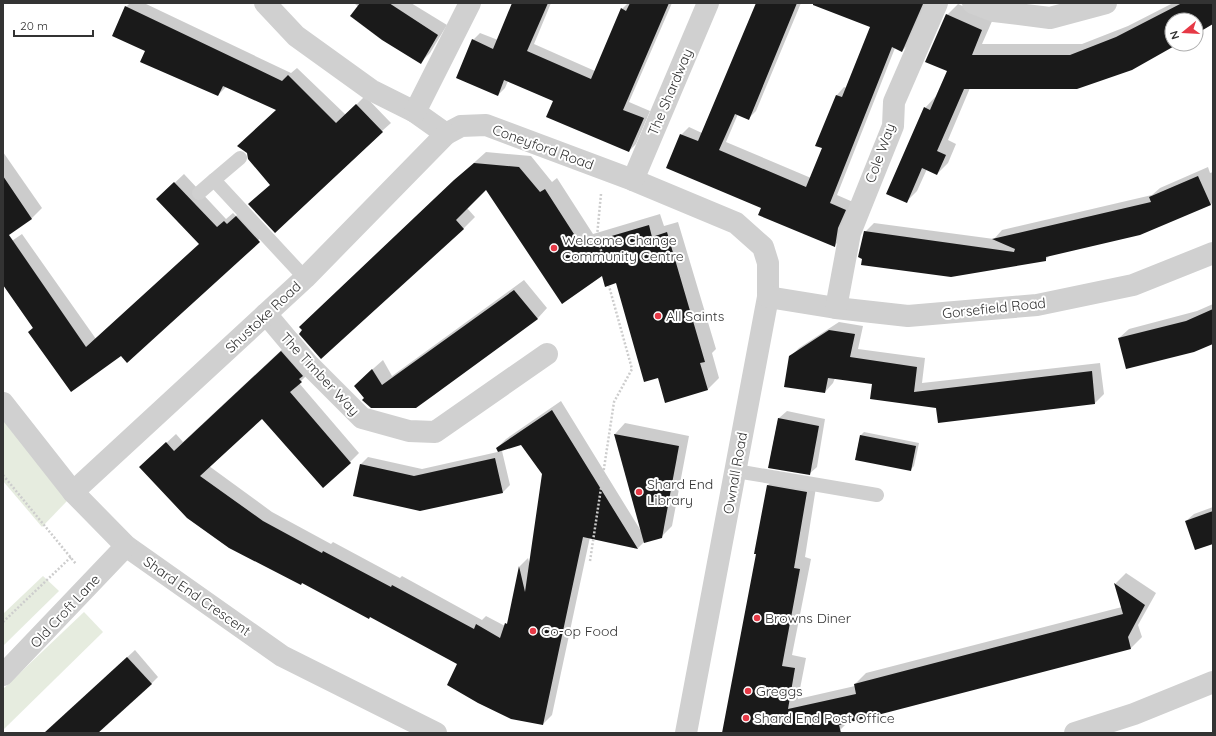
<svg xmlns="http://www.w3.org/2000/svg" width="1216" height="736" font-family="Quicksand,sans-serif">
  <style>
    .green { fill: #e6ecdf }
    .shadow { fill: #0003 }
    .building { fill: #1a1a1a }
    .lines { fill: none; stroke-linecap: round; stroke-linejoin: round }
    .path { stroke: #cdcdcd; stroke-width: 2.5; stroke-dasharray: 2 2; stroke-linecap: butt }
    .lane { stroke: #d0d0d0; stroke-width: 14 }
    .street { stroke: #d0d0d0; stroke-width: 22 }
    .poi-dot { fill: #e63946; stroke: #fff; stroke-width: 1.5 }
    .labels { text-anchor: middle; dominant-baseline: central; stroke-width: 4; stroke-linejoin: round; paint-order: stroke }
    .street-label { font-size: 14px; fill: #333; stroke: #fff }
    .poi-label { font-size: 14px; fill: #333; stroke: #fff; text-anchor: start }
  </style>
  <rect width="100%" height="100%" fill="#fff"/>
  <!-- green -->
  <g class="green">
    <path d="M3,419l64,82 -25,26 -39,-46z"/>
    <path d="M43,576l16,15 -56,55v-32z"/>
    <path d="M84,612l19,20 -100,98v-41z"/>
  </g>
  <!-- shadow -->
  <g class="shadow">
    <path d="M130,3h14l147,70 6,-5 49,47 19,-19 26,27 -9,8 -111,53 6,-75 -50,-23 -9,9 -71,-44 -21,-44z"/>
    <path d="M354,3h57l36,22 -17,28 -9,9z"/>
    <path d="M514,3h37l-17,41 61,27 27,-62 6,-6h44l-43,99 21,9 -14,33 -7,7 -75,-50 -46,-20 -3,7 -7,7 -25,-55 7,-7 18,7z"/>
    <path d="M757,3h44l-45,108 -8,8 -10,-5 -12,28 85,36 12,-30 -6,-3 20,-50 7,-8 3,1 24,-62 -59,-23h115l-17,40 -8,8 -7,-3 -58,147 16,7 -11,36 -8,8 -72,-39 -81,-72 8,-8 13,6z"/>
    <path d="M1173,3h40v20l-17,9v-12h-24v24h4l-206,44 -22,52 8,4 -8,19 -11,11 -10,-5 -10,22 -11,11 -18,-8 37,-86 11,-12 12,-26 -1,-55 11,-11 35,15 -11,25h100l46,-18z"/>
    <path d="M3,152l39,56 -10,10 -26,18 -3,-5z"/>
    <path d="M486,152l45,4 21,26 5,-4 36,56 67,-20 4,12 14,-4 38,127 -4,4 7,25 -12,12 -48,-14 -43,-94 -14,-7 -116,-86 -19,19 8,9 -12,12 -151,87 155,-147z"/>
    <path d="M1208,167l2,6 3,-1v31l-73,31 -90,21 -5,5 -180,-28 9,-9 120,16 8,-9 150,-35 8,-7z"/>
    <path d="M184,174l42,45 7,-6 3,3 9,-8 23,24 -147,122 -50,36 -42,-58 4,-5 -30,-44v-36l19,-13 74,105 104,-95 -34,-53z"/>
    <path d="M524,280l23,28 -9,10 -123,89 -50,-9v-22l18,-16 9,16z"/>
    <path d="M1213,304v38l-94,-4 10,-9 68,-18z"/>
    <path d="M839,322l24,4 -5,23 67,9 -3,25 178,-20 4,31 -9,9 -156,19 -2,-15 -64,-24 -38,-5 -2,5 -8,9 -35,-35 9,-9z"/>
    <path d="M290,342l20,30 -11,11 60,70 -9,9 -88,-44 -53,48 63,46 59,32 2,-2 67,36 2,-2 80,44 4,-4 19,10 4,-6 11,-54 8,-8 2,7 13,-91 -21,-30 -25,4 9,-9 55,-38 80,130 -26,-97 10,-11 64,13 -17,90 -11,11 -16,4 -7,7 -48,-11 -38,178 -9,9 -84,-60 -309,-206 26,-24 7,8z"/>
    <path d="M787,411l38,8 -8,48 -8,7 -30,-56z"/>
    <path d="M864,432l55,11 -5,23 -4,4 -54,-11 5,-24z"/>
    <path d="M502,451l8,34 -7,7 -149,3 7,-31 7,-7 54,12z"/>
    <path d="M779,474l38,7 -12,76 6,2 -19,96 14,3 -8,41 57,-13v-2l11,-11 256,-66 -7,-23 11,-11 30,20 -18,32 4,12 -11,11 -282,73 -9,9 -14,3h-103l34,-180 11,-68z"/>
    <path d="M1213,507v35l-27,-21 8,-7z"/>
    <path d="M135,650l23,27 -7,7 -54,49h-51z"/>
  </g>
  <!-- building -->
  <g class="building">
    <path d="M360,3h29l49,32 -17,29 -39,-24 -32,-24z"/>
    <path d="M512,3h36l-21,48 64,28 30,-71 5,3 4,-8h39l-46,107 21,8 -15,34 -83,-35 7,-16 -49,-21 -6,16 -42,-18 16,-39 21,10z"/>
    <path d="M756,3h41l-48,117 -14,-6 -16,36 87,37 16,-39 -7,-2 21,-51 6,2 28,-70 -57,-22v-2l110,1 -21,48 -10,-5 -62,156 16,7 -8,18 -3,19 -77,-32 3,-7 -95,-40 14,-34 18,7z"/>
    <path d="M1182,3h31v21l-17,10v-14h-24v24h6l-46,26 -55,19h-113l-27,62 9,4 -9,20 -15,-7 -15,35 -21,-9 38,-87 6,3 17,-39 -22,-9 21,-48 36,16 -10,25h98l46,-18z"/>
    <path d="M125,6l157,75 6,-6 48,48 20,-19 27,28 -108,101 -27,-29 22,-19 -22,-26 -1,-6 -10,-7 39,-36 -53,-24 -5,10 -78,-34 5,-11 -33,-15z"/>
    <path d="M474,163l45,4 21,25 5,-3 36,56 68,-20 3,12 15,-5 38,130 -5,1 8,27 -43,13 -7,-25 -14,4 -28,-99 -11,4 -3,-11 -40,28 -76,-114 -30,30 8,9 -143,130 -22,-25 3,-4 -3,-3 155,-147z"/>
    <path d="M3,176l29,43 -23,16 77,112 113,-103 -43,-45 18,-17 43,45 7,-6 3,3 9,-8 24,26 -133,121 -6,-7 -50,36 -43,-60 5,-4 -30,-43z"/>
    <path d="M1198,176l13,29 -71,30 -94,22v4l-95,16 -90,-12 1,-6 -4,-2 6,-26 150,21 1,-3 -23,-10 159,-37 -2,-5z"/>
    <path d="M514,290l24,29 -104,76 -18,13h-45l-9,-8 2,-2 -10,-12 18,-17 10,16z"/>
    <path d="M1213,309v35l-19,8 -68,17 -8,-31 68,-17z"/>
    <path d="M829,330l26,4 -5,23 67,10 -3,25 178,-21 3,33 -157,19 -2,-15 -66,-9 2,-15 -44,-6 -3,15 -41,-6 5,-31z"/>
    <path d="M281,351l22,25 -4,3 3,3 -12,10 61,71 -28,25 -61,-69 -62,57 63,45 59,32 1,-2 68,36 1,-2 82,44 2,-5 24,14 5,-15 2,1 12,-58 6,26 17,-118 -21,-29 -23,7 -2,-4 56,-38 86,139 -55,-12 -40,188 -32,-6 -33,-16 -31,-18 10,-21 -87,-47 -1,2 -67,-36 -1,2 -72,-37 -42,-30 -48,-51 27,-25 8,9z"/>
    <path d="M778,418l41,8 -9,49 -42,-7z"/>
    <path d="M614,434l65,12 -17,92 -18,5z"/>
    <path d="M860,435l56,11 -5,25 -56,-11z"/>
    <path d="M495,458l8,35 -83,18 -67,-15 7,-32 54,12z"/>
    <path d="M767,485l40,7 -13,76 6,1 -18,97 13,2 -7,41 68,-15 -2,-10 269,-70 -9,-31 31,22 -17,32 3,12 -292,76 2,8h-119l34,-179h-2z"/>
    <path d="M1213,511v33l-18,6 -10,-29z"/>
    <path d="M127,657l25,27 -54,49h-54z"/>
  </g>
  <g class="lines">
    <!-- path -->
    <g class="path">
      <path d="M601,194l-4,42 5,18"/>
      <path d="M3,475l73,89"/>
      <path d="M590,561l24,-159 18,-33 -23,-83"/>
      <path d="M3,622l68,-65"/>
    </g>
    <!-- lane -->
    <g class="lane">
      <path d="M240,158l-26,22 91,98"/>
      <path d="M199,193l15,-13"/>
      <path d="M736,471l141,24"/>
    </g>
    <!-- street -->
    <g class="street">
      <path d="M265,3l31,33 75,54 44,22 31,22 15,-8 25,-1 147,55 103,43 27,24 5,16v34l-82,436"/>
      <path d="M973,3l21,8 56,7 56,-15"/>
      <path d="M415,112l55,-109"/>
      <path d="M633,180l75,-177"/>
      <path d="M768,297l68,11 72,8 129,-11 96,-20 80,-32"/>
      <path d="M836,308l14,-75 43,-107 1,-24 43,-99"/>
      <path d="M266,314l42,50 54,54 47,13 26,1 112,-78"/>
      <path d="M3,403l70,89 53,54 156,110 154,77"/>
      <path d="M73,492l232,-214 141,-144"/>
      <path d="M3,675l123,-129"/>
      <path d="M1075,733l59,-19 79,-32"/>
    </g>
  </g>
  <!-- markers -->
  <g class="poi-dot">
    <circle cx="554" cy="248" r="4"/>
    <circle cx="658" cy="316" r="4"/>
    <circle cx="639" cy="492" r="4"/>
    <circle cx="757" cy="618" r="4"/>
    <circle cx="533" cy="631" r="4"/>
    <circle cx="748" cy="691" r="4"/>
    <circle cx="746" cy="718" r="4"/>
  </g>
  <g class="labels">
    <!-- street labels -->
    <g class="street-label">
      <text transform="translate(670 92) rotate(-67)">The Shardway</text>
      <text transform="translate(543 147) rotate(20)">Coneyford Road</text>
      <text transform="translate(880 153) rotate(-70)">Cole Way</text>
      <text transform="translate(994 308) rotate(-6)">Gorsefield Road</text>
      <text transform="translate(263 317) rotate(-43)">Shustoke Road</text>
      <text transform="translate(320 374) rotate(47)">The Timber Way</text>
      <text transform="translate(735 473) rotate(-80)">Ownall Road</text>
      <text transform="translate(197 596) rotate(35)">Shard End Crescent</text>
      <text transform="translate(65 611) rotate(-47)">Old Croft Lane</text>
    </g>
    <!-- poi labels -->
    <g class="poi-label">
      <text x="562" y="240">Welcome Change<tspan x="562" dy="16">Community Centre</tspan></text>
      <text x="666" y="316">All Saints</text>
      <text x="647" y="484">Shard End<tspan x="647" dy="16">Library</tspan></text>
      <text x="765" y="618">Browns Diner</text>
      <text x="541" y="631">Co-op Food</text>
      <text x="756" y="691">Greggs</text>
      <text x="754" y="718">Shard End Post Office</text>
    </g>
  </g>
  <!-- border -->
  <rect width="1216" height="736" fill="none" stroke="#333333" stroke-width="8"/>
  <!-- north arrow -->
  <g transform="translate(1184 32) rotate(252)"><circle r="19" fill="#ffffff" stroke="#adadad"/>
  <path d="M0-3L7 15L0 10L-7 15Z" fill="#e63946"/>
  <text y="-6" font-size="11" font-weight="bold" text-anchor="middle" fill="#333333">N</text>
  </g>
  <!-- scale -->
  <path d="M14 30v6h79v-6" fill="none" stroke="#333333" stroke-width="2"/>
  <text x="20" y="30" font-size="12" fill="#333333" stroke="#ffffff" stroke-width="3" paint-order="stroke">20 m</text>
</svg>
